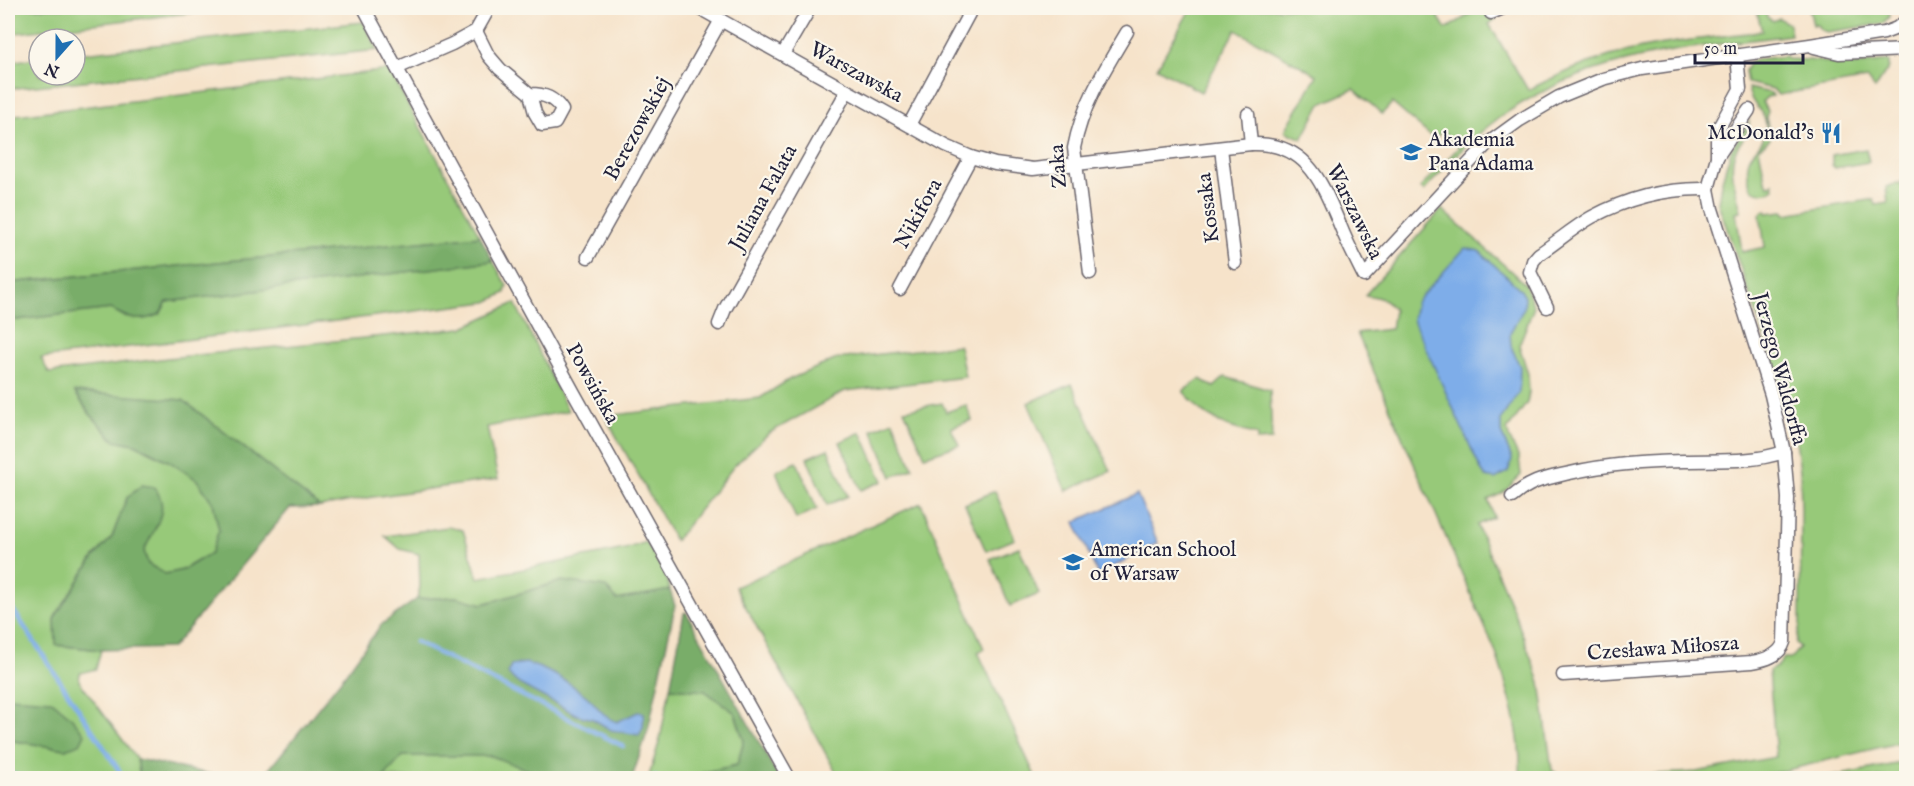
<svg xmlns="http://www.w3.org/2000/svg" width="1914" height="786" font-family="'IM FELL English',serif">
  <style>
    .green { fill: #97c979; stroke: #5c765a; stroke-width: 1.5 }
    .forest { fill: #79ad69; stroke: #4e6852; stroke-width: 1.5 }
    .water { fill: #7eade9; stroke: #506892; stroke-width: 1.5 }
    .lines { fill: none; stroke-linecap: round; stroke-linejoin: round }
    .stream { stroke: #7eade9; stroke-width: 4.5 }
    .street-casing { stroke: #6c666d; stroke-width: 15 }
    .street { stroke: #fff; stroke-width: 12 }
    .labels { text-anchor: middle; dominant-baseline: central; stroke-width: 4.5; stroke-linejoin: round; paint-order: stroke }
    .street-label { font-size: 21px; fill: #22223b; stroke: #fbf7ec }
    .poi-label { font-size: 21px; fill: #22223b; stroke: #fbf7ec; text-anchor: start }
  </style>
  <rect width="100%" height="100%" fill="#fbf7ec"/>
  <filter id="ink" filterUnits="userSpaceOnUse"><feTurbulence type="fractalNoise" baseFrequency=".0167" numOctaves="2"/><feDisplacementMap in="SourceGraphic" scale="12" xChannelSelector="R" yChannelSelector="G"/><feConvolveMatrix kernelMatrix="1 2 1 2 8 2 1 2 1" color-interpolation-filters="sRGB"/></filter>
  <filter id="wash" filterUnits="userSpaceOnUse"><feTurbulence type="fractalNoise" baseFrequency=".008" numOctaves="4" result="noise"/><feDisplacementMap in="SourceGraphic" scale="24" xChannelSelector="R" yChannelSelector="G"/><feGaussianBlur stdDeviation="1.35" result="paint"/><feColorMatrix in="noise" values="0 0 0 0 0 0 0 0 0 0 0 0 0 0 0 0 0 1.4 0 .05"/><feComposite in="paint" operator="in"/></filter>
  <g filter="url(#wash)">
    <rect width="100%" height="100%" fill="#f6e3ca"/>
    <!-- green -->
    <g class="green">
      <path d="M8,8h224l-224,26z"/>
      <path d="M1191,8h242l13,21 34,-21h9l7,11 -7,5 39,66c35,-18 71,-33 109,-41 41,-9 84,-12 125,-18l-6,-23h13l-3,4 1,5 6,4 6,-3 10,6 2,11c-106,14 -201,19 -292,83 -28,20 -52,47 -75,73l-4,-3 39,-41 -17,-16 -8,8 -42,-36 -10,11 -28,-25 -33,15 -19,35 -17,-8 32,-56 -81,-45 -35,62 -44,-24z"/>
      <path d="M1809,8h82l-2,9 -7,7 -55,8 -6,-2 -4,-5h-4z"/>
      <path d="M363,22l15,28 -370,39v-27l31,-4v17h36v-21z"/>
      <path d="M1786,56l1,3 22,1 44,5 36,-4v6l-14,22 -8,-10 -89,16 -5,-6 -26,-6 -2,-12 5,-9 9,-3z"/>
      <path d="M389,70l91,166 -472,47v-167z"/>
      <path d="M1748,88l23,5 2,3 -6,1 -5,5 6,9 -2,6 4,22 -11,9 6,32 4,6 4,-3 1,5c-4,3 -11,6 -17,4 -6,-1 -7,-6 -8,-11 -8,-34 18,-30 17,-56 -1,-15 -15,-18 -18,-37z"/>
      <path d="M1749,121c1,14 -12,22 -15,34 -5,17 3,38 7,56l-5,1 6,40 23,-5 -5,-33 6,-4 1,3 16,-2 3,3 88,-15 2,6 12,-2 -2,-16 12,-4 3,2v-3l5,-3v562l-127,31 -37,6h-160l114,-6 80,-15 -7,-86 9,-5 6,-8h7l9,-11 -4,-4 4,-18 1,-116 -1,-38 -7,-52 -75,-216 3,-19 10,-34z"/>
      <path d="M1866,149l3,13 -34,6 -3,-3v-10z"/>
      <path d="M1442,209l83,75 9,23 -15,38 9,29 1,18 -2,11 -20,27 2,7 10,21 2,17 -18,18 -15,7 6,17 -17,8 37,87 26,70 12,88 11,8h-43c2,-45 -11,-86 -25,-128l-138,-317 34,-4 3,-19c-9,-12 -15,-13 -29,-15z"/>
      <path d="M493,261l14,25 -2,7 -18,9 -446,56 8,15 119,-15 294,-30 53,-25 53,108 -81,16 11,52 -125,18 -53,10 -137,-107 -108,-7 15,21 24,26 21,4 35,18 27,18 16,23 6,27 -8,23 -29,17 -17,4 -17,-10 -4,-13 6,-14 -23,-39 -15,39 -18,20 -39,60 1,28 45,5 -5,19 -16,4 -1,8 58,78 3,19h-132v-38l57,9 -54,-52h-3v-376l104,-12 13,8 35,-3 6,-12z"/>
      <path d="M959,345l6,32 -120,14 -76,42 -35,33 -59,75 -70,-125 155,-18 30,-19 47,-20z"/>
      <path d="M1225,377l45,13 2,50 -15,1v-6l-31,-9 -24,-14 -19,-21 17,-12 14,8z"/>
      <path d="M1072,384l39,87 -45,20 -38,-88z"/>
      <path d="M942,403l4,9 20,-7 6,15 -21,8 8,17 -34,11 -21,-46z"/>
      <path d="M893,421l20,47 -21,9 -20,-47z"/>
      <path d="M861,432l22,49 -22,9 -21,-48z"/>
      <path d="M828,449l20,47 -21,9 -20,-47z"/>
      <path d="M797,462l20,47 -21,10 -20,-48z"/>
      <path d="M995,491l20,48 -29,12 -21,-47z"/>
      <path d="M921,503l63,146 -6,3 58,126h-197l-104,-191z"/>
      <path d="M448,527l15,3 15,48 147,-29 21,-7 20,34 4,14 -54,10 -54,-19 -79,23 -27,-7 -39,2 3,-12 -1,-33 -19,-5 -15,-13z"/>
      <path d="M1019,547l20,47 -29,12 -20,-47z"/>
      <path d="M670,688l35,3 30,22 9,28 -7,24 -32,7 -13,6h-41l-2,-2 11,-37z"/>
      <path d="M402,756h90l56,22h-165z"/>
      <path d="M1906,762v16h-81z"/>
    </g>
    <!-- forest -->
    <g class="forest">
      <path d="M480,236l13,25 -326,41 -7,12c-20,9 -30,6 -49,-5l-103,12v-38z"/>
      <path d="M75,392l108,8 137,107 -30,1 -118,140 -71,2 -45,-5 -1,-28 39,-60 18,-20 15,-39 15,-13 12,2c18,22 0,41 -10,64l4,13 17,10 18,-4 28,-17 8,-23 -6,-27 -16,-23 -27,-18 -35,-18 -21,-4 -24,-26z"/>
      <path d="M562,581l44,6 11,13 53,-10 5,16 -27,124 -16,48h-84l-56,-22h-89l-20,22h-121l81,-101 38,-52 36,-26 39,-2 27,7z"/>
      <path d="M686,612l93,166h-87l13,-6 32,-7 7,-24 -9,-28 -30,-22 -35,-3 14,-75z"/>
      <path d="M8,697l43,3 20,17 14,17 -5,10 -15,5 -57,-9z"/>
      <path d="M137,759l91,19h-88z"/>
    </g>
    <!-- water -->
    <g class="water">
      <path d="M1465,248l14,3 41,38 5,8 -1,11 -14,25 1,13 9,21 -1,25 -18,27v13l11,27 -4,13 -13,7 -9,-2 -5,-7 -68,-150 3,-18z"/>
      <path d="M1137,494l21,49 -60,32 -23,-53z"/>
      <path d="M526,663c20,6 42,18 59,32 12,9 17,22 32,27l21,-10 6,1 -1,14 -4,8 -28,-5 -18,-11 -16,-4 -58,-31 -11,-10 3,-9z"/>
    </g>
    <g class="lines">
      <!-- stream -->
      <g class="stream">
        <path d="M8,602l116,176"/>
        <path d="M416,642l207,104"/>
        <path d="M8,774l21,4"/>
        <path d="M655,777l1,1"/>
      </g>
    </g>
  </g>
  <g filter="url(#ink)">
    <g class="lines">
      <defs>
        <g id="street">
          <path d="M364,8l209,383 216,387"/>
          <path d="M699,8l247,138 25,11 24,7 38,5 218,-25c56,-2 70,37 89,81 7,18 16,35 24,51l123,-132 33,-24 39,-23 44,-18 39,-10 168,-24 74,-12 13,-5 9,-7"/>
          <path d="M1491,13l12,-5"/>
          <path d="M476,31l12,24 12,14 30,25 5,19 7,12 13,-2 7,-13c-8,-12 -17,-16 -32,-16"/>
          <path d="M1814,47l25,6 67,-3"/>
          <path d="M783,54l27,-46"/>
          <path d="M397,68l55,-24 24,-13 13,-23"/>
          <path d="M1248,114l3,30"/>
          <path d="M909,125l63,-117"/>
          <path d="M1221,148l14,115"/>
          <path d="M1717,157l32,-47"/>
          <path d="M588,257l133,-237"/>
          <path d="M1090,273l-16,-125c8,-43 31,-79 53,-116"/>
          <path d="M900,289l71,-132"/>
          <path d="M1547,307l-17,-35 3,-11 6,-7c18,-12 35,-27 53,-37 35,-19 76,-29 116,-28"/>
          <path d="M719,324l6,-15 122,-218"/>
          <path d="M1512,497c20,-17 32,-18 58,-24 38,-9 75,-11 114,-12 34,-1 67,2 100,-9"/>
          <path d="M1563,675l189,-13c13,-2 28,-6 32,-20l4,-144 -4,-46 -13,-57 -59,-186 -4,-20 9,-32v-26l23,-42 -3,-34"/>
        </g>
      </defs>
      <!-- street casing -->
      <use href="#street" class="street-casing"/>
      <!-- street -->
      <use href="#street" class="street"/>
    </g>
  </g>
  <!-- icons -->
  <defs>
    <symbol id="restaurant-bare" viewBox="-9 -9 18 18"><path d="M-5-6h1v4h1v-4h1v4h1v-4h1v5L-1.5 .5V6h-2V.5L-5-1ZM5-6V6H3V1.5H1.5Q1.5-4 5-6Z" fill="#1f6fb2" stroke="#fbf7ec" stroke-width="2.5" paint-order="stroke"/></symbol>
    <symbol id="school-bare" viewBox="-9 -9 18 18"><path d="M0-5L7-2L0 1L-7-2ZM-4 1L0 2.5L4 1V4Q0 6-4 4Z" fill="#1f6fb2" stroke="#fbf7ec" stroke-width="2.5" paint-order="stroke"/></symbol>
  </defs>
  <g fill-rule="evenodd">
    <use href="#restaurant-bare" x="1816" y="118" width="30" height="30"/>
    <use href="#school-bare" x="1396" y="137" width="30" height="30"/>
    <use href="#school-bare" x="1058" y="547" width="30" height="30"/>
  </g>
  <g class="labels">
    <!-- street labels -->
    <g class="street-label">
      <text transform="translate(856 73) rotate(29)">Warszawska</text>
      <text transform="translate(638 129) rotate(-61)">Berezowskiej</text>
      <text transform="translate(1059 166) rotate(-94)">Zaka</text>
      <text transform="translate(764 198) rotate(-61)">Juliana Falata</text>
      <text transform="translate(1209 208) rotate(-97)">Kossaka</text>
      <text transform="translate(1354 212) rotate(64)">Warszawska</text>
      <text transform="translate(919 214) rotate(-61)">Nikifora</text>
      <text transform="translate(1779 369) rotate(75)">Jerzego Waldorffa</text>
      <text transform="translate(592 384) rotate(61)">Powsińska</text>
      <text transform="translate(1663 649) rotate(-4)">Czesława Miłosza</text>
    </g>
    <!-- poi labels -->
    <g class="poi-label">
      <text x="1814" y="133" text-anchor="end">McDonald's</text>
      <text x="1428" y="140">Akademia<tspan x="1428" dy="24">Pana Adama</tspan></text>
      <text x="1090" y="550">American School<tspan x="1090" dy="24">of Warsaw</tspan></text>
    </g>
  </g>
  <!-- margin -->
  <rect width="1914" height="786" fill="none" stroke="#fbf7ec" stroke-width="30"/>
  <!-- north arrow -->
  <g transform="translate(57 57) rotate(201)"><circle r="28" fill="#fbf7ec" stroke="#a4a2a5" stroke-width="1.5"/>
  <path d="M0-4.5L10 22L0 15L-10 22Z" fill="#1f6fb2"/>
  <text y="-9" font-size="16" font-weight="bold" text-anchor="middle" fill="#22223b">N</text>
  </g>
  <!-- scale -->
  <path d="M1695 54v9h108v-9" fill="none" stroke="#22223b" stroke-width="3"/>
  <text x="1704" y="54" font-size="18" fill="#22223b" stroke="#fbf7ec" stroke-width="4.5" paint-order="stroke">50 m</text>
</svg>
